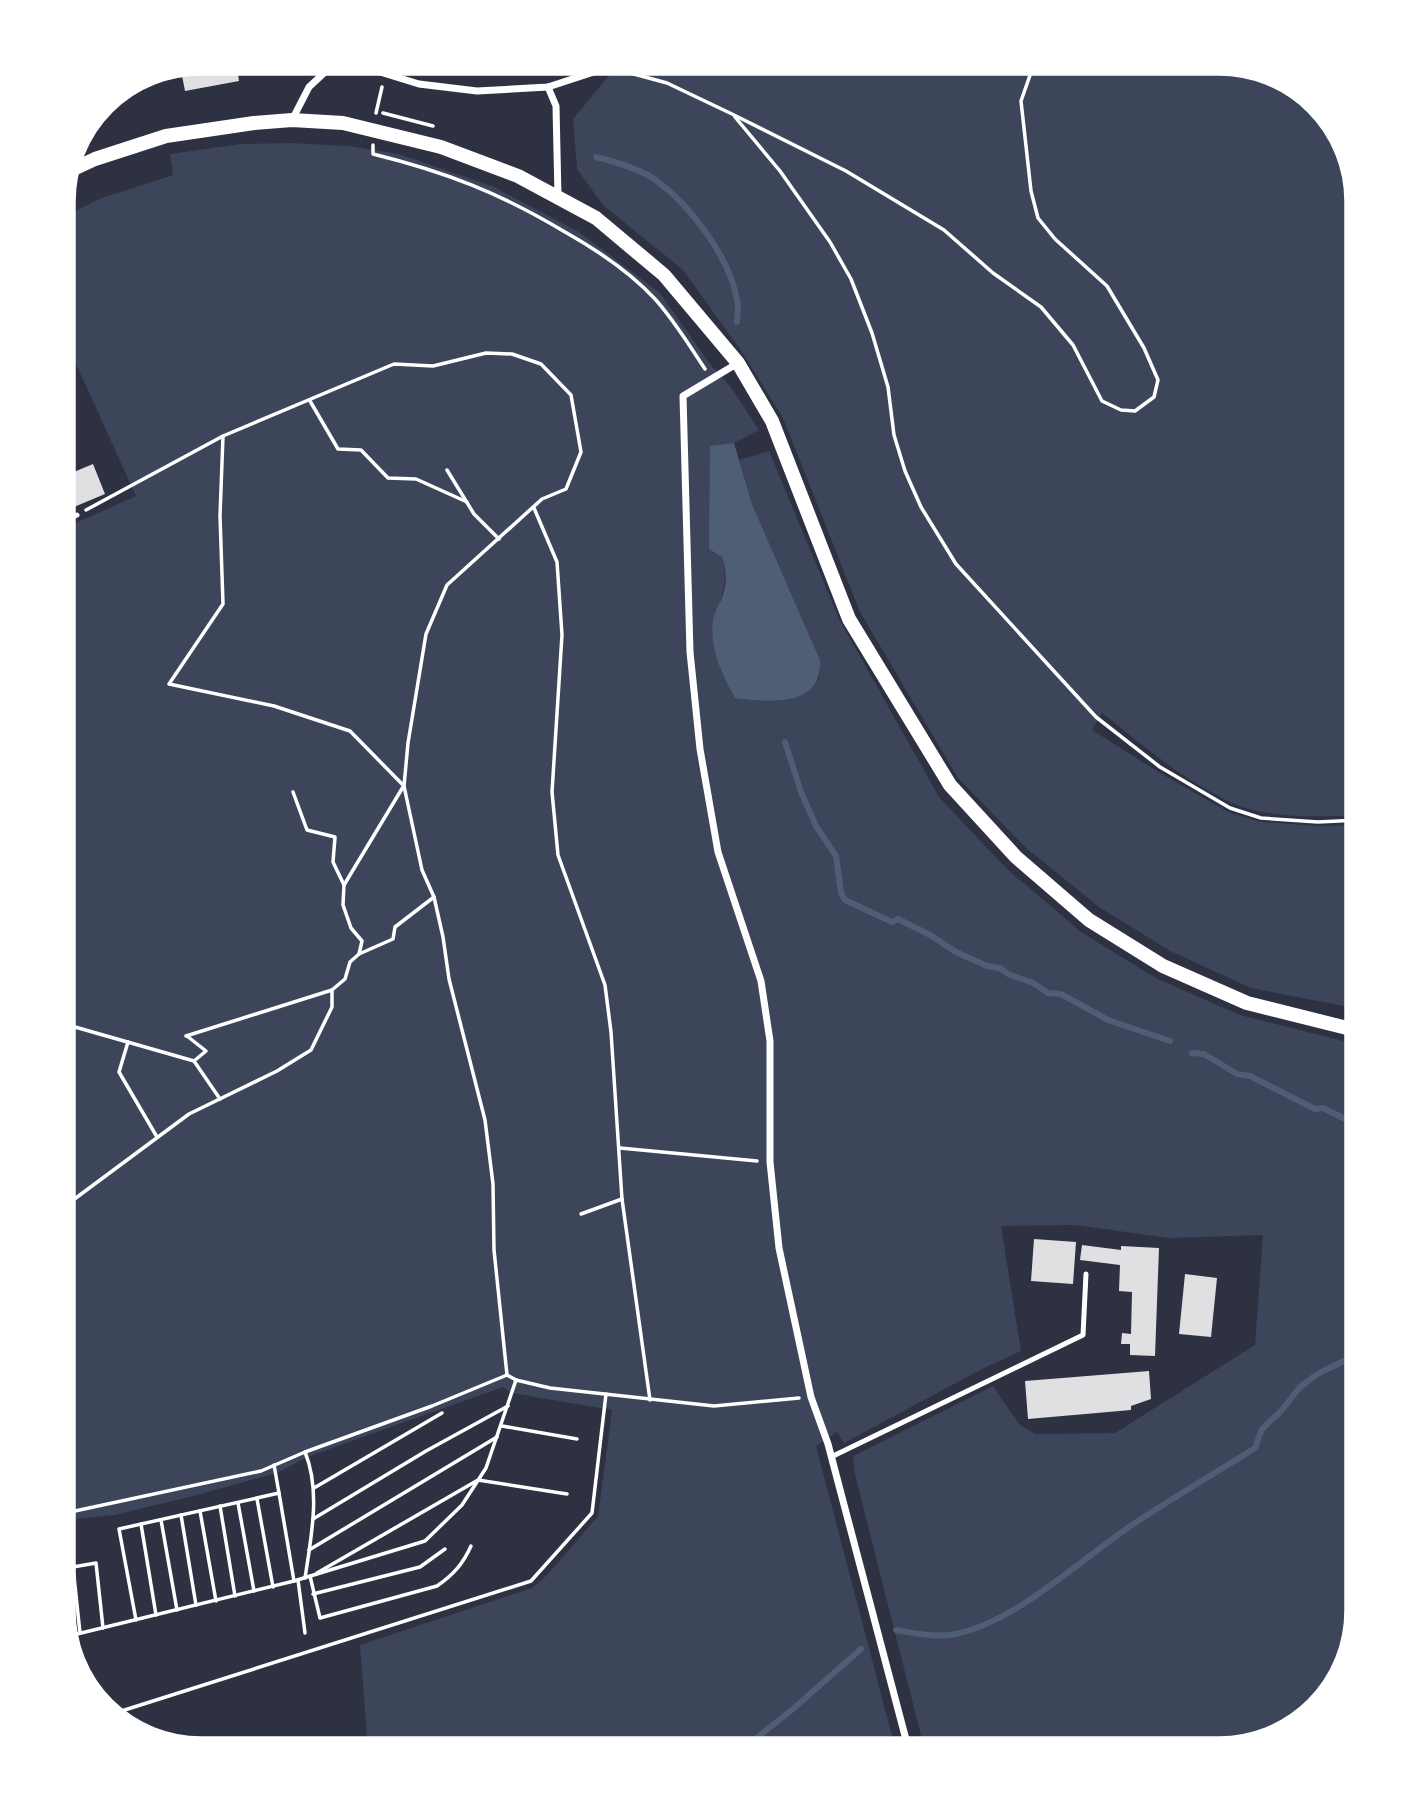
<svg xmlns="http://www.w3.org/2000/svg" width="1420" height="1812" font-family="Manrope,sans-serif">
  <style>
    .green { fill: #3c4559 }
    .water { fill: #4f5d75 }
    .lines { fill: none; stroke-linecap: round; stroke-linejoin: round }
    .stream { stroke: #4f5d75; stroke-width: 6 }
    .building { fill: #e0e0e3 }
    .path { stroke: #fff; stroke-width: 3.5 }
    .service { stroke: #fff; stroke-width: 5 }
    .minor { stroke: #fff; stroke-width: 7 }
    .secondary { stroke: #fff; stroke-width: 14 }
    .rim { fill: none; stroke: #fff; stroke-width: 3.5 }
  </style>
  <rect width="100%" height="100%" fill="#2d3142"/>
  <!-- green -->
  <g class="green">
    <path d="M621,61l607,1 61,18 46,44 24,77v614c-39,2 -93,4 -129,-13 -47,-22 -88,-57 -128,-89l-10,17 65,41 71,41 33,10 58,4 40,-1v184l-108,-21 -81,-37 -71,-44 -73,-59 -68,-70 -98,-166 -77,-194 -41,-66 -59,-82 -80,-65 -26,-36 -4,-50z"/>
    <path d="M291,143l58,3 50,8 95,33 85,45 81,61 50,71 20,22 29,44 -25,13 -24,4 12,110c7,23 0,41 -9,62l106,61 1,-20 -68,-156 -13,-44 30,-9 70,168 100,178 67,71 75,64 75,46 84,37 119,30v567l-19,69 -44,46 -76,24h-295l-70,-276 -2,-19 140,-70 26,38 16,10 80,-1 140,-88 8,-110 -94,3 -94,-13 -74,1 20,125 -39,18 -138,74 -7,-11 -21,14 80,305h-528l-8,-106 172,-57 15,-13 51,-59 14,-106 -100,-17 -9,-6 -196,70 -30,16 -80,22 -82,20 -54,5 1,-991 74,-33 -74,-163v-115l37,-19 74,-24 -3,-21 71,-10z"/>
  </g>
  <!-- water -->
  <path class="water" d="M734,443l18,61 68,156c3,48 -52,42 -85,38 -13,-24 -26,-50 -22,-78 1,-7 5,-14 8,-20 6,-13 6,-29 1,-43l-13,-8 1,-103z"/>
  <g class="lines">
    <!-- stream -->
    <g class="stream">
      <path d="M596,157c20,5 45,12 61,24 34,25 73,77 80,119 2,7 0,15 0,22"/>
      <path d="M785,742l16,50 15,34 20,30 5,37 4,7 47,22 6,-3 34,17 22,15 33,15 13,2 8,6 25,9 15,10 13,1 47,26 62,21"/>
      <path d="M1192,1053l12,1 33,20 13,2 65,33 8,-1 36,18"/>
      <path d="M896,1630c16,3 36,7 53,5 62,-8 132,-76 183,-110 40,-27 82,-51 123,-77l7,-19 19,-18 19,-24 19,-14 27,-13 13,-12"/>
      <path d="M740,1751l53,-42 68,-60"/>
    </g>
  </g>
  <!-- building -->
  <g class="building">
    <path d="M201,61h35l3,20 -54,10 -5,-26z"/>
    <path d="M93,464l12,30 -43,18v-35z"/>
    <path d="M1034,1239l42,3 -3,42 -42,-3z"/>
    <path d="M1082,1245l39,5v-4l38,2 -4,108 -25,-1v-11h-9l1,-11 9,1 1,-42 -13,-1 1,-26 -40,-5z"/>
    <path d="M1185,1274l32,4 -6,59 -32,-3z"/>
    <path d="M1149,1371l2,28 -20,7v4l-103,9 -3,-38z"/>
  </g>
  <g class="lines">
    <!-- path -->
    <g class="path">
      <path d="M619,70l48,13 65,31 114,57 98,59 49,43 48,34 32,38 29,56 19,9 14,1 19,-14 4,-17 -14,-32 -37,-62 -52,-47 -17,-21 -7,-27 -10,-90 14,-40"/>
      <path d="M376,113l6,-26"/>
      <path d="M383,113l50,13"/>
      <path d="M735,117l45,54 50,71 21,37 21,54 16,54 6,48 11,36 16,36 35,57 140,153 64,50 70,41 31,10 57,4 41,-2"/>
      <path d="M373,145v9c73,18 127,39 192,78 32,18 65,40 90,67 19,21 34,46 50,70"/>
      <path d="M310,401l28,48 23,1 27,28 28,1 51,23"/>
      <path d="M223,436l-3,80 3,88 -54,80 105,22 76,25 54,55"/>
      <path d="M447,470l27,44 25,25"/>
      <path d="M534,508l23,54 5,73 -10,157 6,63 47,130 6,47 11,167 28,201"/>
      <path d="M86,510l137,-74 171,-72 39,2 53,-13 26,1 29,10 30,31 10,57 -15,37 -24,10 -95,86 -21,49 -18,109 -4,43 18,84 12,27 9,40 6,42 36,141 8,64 1,66 13,125 9,5 34,8 164,18 85,-8"/>
      <path d="M293,792l14,38 28,7 -2,25 11,23"/>
      <path d="M359,954l34,-15 2,-12 39,-30"/>
      <path d="M61,1023l133,38"/>
      <path d="M186,1036l146,-46 13,-11 5,-17 9,-8 3,-13 -11,-13 -8,-23 1,-20 59,-98"/>
      <path d="M187,1036l19,15 -12,10 26,38"/>
      <path d="M128,1042l-9,30 38,65"/>
      <path d="M620,1148l137,13"/>
      <path d="M61,1209l128,-95 88,-43 34,-21 21,-43v-17"/>
      <path d="M581,1214l41,-15"/>
      <path d="M502,1426l75,13"/>
      <path d="M305,1452c16,39 6,86 0,126"/>
      <path d="M274,1465l5,28"/>
      <path d="M314,1488l128,-75"/>
      <path d="M257,1499l16,88"/>
      <path d="M238,1503l16,88"/>
      <path d="M220,1506l15,90"/>
      <path d="M200,1511l16,90"/>
      <path d="M61,1514l200,-43 44,-19 127,-46 75,-31"/>
      <path d="M181,1515l15,90"/>
      <path d="M313,1519l113,-68 82,-45"/>
      <path d="M161,1520l16,90"/>
      <path d="M141,1524l15,91"/>
      <path d="M309,1550l188,-113"/>
      <path d="M317,1573l161,-93 89,14"/>
      <path d="M310,1576l10,42 117,-32c16,-11 26,-22 34,-40"/>
      <path d="M298,1580l7,53"/>
      <path d="M313,1594l107,-27 25,-18"/>
      <path d="M136,1620l-17,-91 160,-36 15,88"/>
      <path d="M80,1633l-7,-66 23,-4 7,65"/>
      <path d="M69,1636l225,-55 131,-40 37,-36 24,-37 30,-88"/>
      <path d="M112,1714l419,-133 61,-68 14,-119"/>
    </g>
    <!-- service -->
    <g class="service">
      <path d="M62,522l15,-7"/>
      <path d="M831,1457l252,-122 3,-61"/>
    </g>
    <!-- minor -->
    <g class="minor">
      <path d="M344,61l75,23 58,7 71,-4 58,-19"/>
      <path d="M548,87l8,19 2,91"/>
      <path d="M292,120l17,-33 28,-26"/>
      <path d="M738,363l-55,33 7,256 10,97 18,103 43,129 9,60v121l9,86 32,149 17,47 81,307"/>
    </g>
    <!-- secondary -->
    <path class="secondary" d="M67,172l28,-13 71,-23 88,-13 38,-3 51,3 98,24 77,29 78,42 68,57 74,88 34,58 77,198 101,166 66,72 73,63 74,46 84,37 112,28"/>
  </g>
  <!-- crop -->
  <path d="M0 0H1420V1812H0ZM201 74H1219A127 127 0 0 1 1346 201V1611A127 127 0 0 1 1219 1738H201A127 127 0 0 1 74 1611V201A127 127 0 0 1 201 74Z" fill="#fff" fill-rule="evenodd"/>
  <path class="rim" d="M201 74H1219A127 127 0 0 1 1346 201V1611A127 127 0 0 1 1219 1738H201A127 127 0 0 1 74 1611V201A127 127 0 0 1 201 74Z"/>
</svg>
